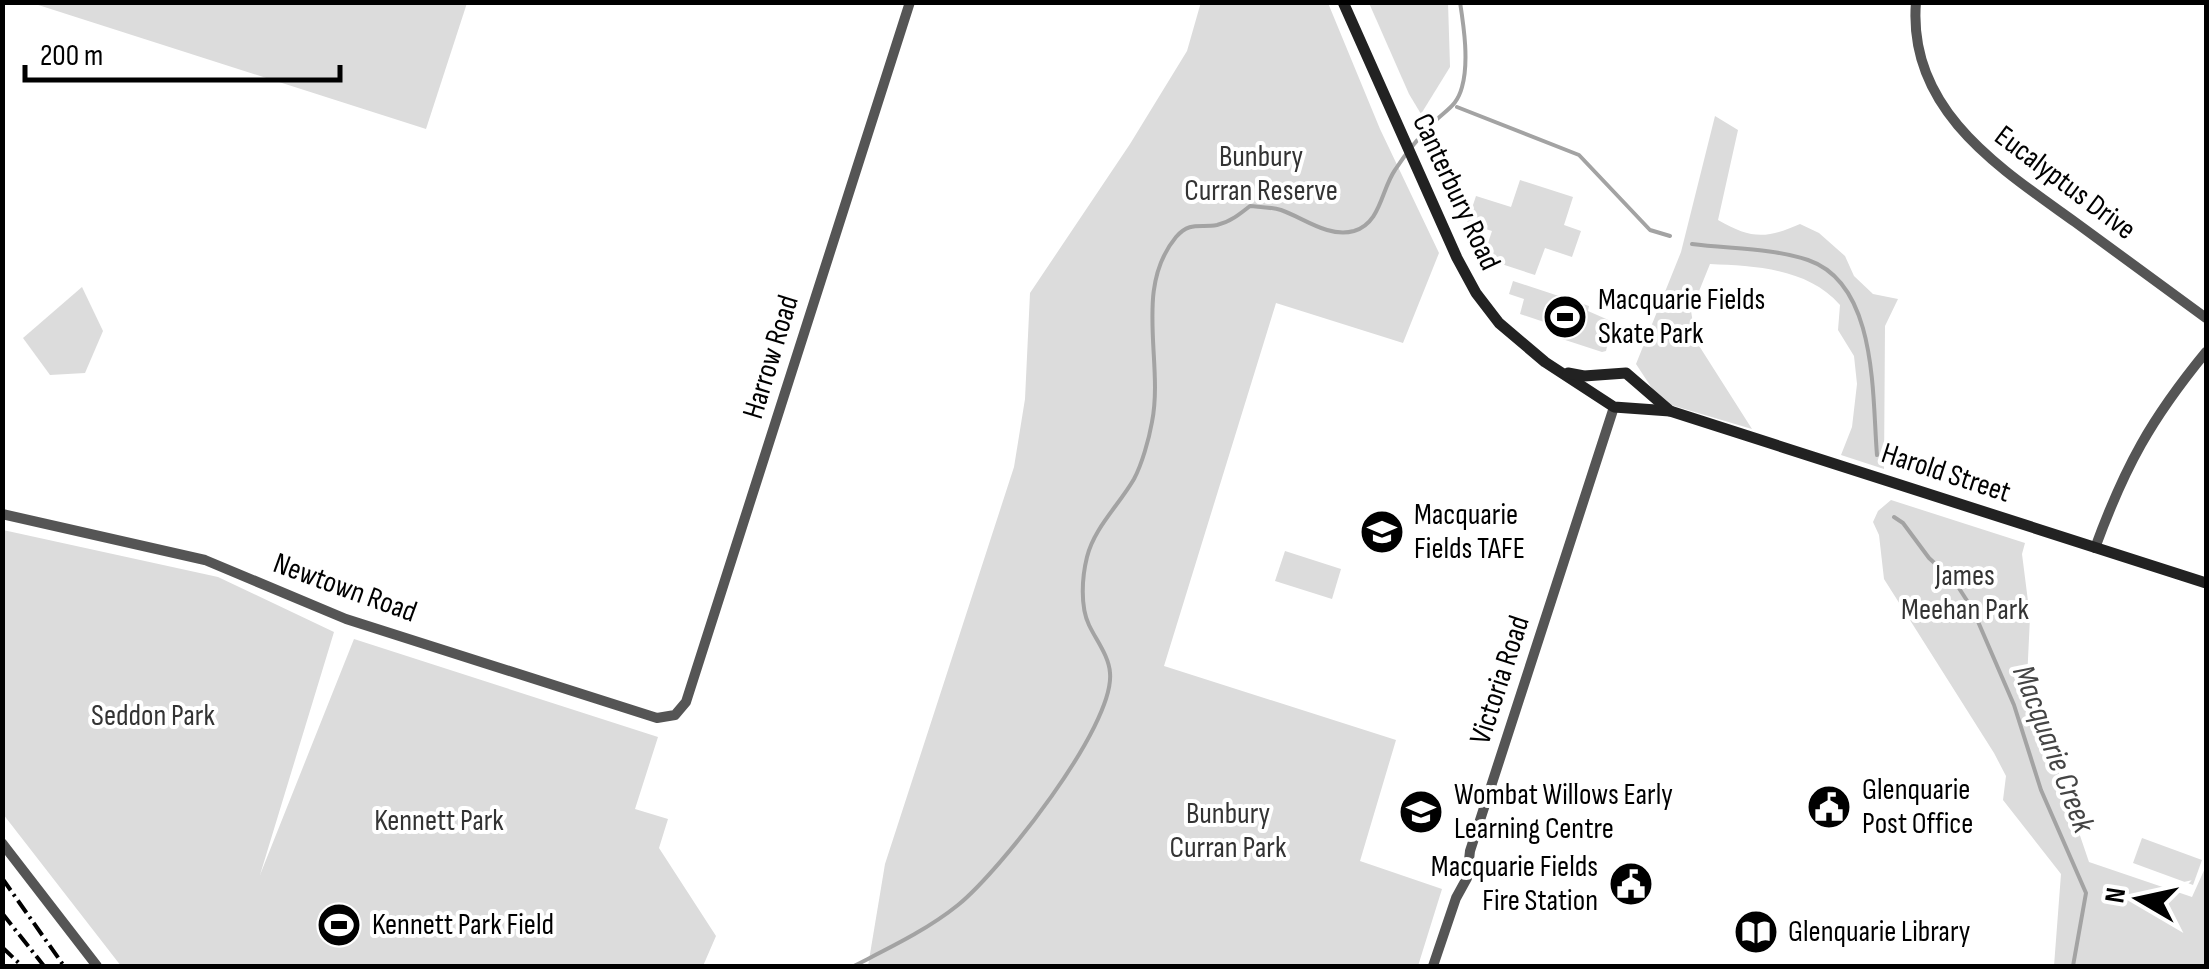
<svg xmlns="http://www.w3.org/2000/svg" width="2209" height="969" font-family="'Sofia Sans Condensed',sans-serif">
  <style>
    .green { fill: #dcdcdc }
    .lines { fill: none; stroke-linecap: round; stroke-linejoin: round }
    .stream { stroke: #a3a3a3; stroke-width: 4 }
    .tertiary { stroke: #555; stroke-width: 10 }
    .secondary { stroke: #222; stroke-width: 11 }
    .rail { stroke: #000; stroke-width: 4; stroke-dasharray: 15 5 2.5 5; stroke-linecap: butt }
    .labels { text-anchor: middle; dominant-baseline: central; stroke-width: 8; stroke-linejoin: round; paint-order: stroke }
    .park-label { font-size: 30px; fill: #333; stroke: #fff }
    .street-label { font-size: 30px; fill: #000; stroke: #fff }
    .poi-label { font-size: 30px; fill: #000; stroke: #fff; text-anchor: start }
    .water-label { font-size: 32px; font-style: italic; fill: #444; stroke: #fff }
  </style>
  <rect width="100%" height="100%" fill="#fff"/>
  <!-- green -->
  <g class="green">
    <path d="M1201,2l127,1 52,126 59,124 -36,90 -127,-40 -112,363 232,74 -36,121 82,28 -24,77h-550l17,-102 129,-397 11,-68 5,-106 100,-149 57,-93z"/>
    <path d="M32,3l435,-1v1l-41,126z"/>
    <path d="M1369,3h79l2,64 -29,47 -12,-20z"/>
    <path d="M1715,116l23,14 -20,90c33,19 48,19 82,4l19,9 26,23 9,20 19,18 25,5 -13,27 -1,143 -43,-14 11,-28 5,-43 -3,-28 -16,-26 2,-25c-32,-37 -85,-39 -130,-41l-19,47 5,30 56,88 -91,-27 -25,-38 45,-112z"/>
    <path d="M1520,180l53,17 -9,28 17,6 -9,26 -27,-9 -10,27 -52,-17 9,-27 -25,-8 9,-27 35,11z"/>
    <path d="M1513,281l76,25 -1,5 25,11 -7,29 -4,1 -46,-15 3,-10 -39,-13 4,-15 -15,-5z"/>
    <path d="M82,287l21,44 -18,42 -35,2 -27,-37z"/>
    <path d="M1891,500l134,43 -3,11 8,63 -3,63 62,182 103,35 14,-31v100h-152l7,-92 -58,-74 3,-24 -12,-23 -110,-174 -5,-44 -6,-13 5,-11z"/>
    <path d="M3,530l215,47 116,55 -74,243 94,-236 304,98 -23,72 33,10 -9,29 57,88 -13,30h-582l-118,-152z"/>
    <path d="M1285,551l56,18 -9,30 -57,-18z"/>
    <path d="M2142,838l60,22 -9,25 -60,-22z"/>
  </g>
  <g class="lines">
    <!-- stream -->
    <g class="stream">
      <path d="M1457,107l122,48 71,75 20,6"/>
      <path d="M1692,244c38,5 80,4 116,16 70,24 64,136 69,195"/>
      <path d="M1894,517l9,6 26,35 26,24 18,28 41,95 27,85 45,103 -13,73"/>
      <path d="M854,966c35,-18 73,-36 104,-61 42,-34 157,-179 152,-232 -1,-17 -14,-33 -21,-48 -9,-19 -7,-48 -2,-68 7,-29 32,-52 47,-78 8,-15 15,-40 18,-57 12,-61 -19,-133 24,-185 14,-16 24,-9 41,-12 13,-3 23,-11 33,-19 10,1 21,1 31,4 23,8 47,28 73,21 27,-8 27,-41 41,-61 11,-17 25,-34 39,-48 13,-13 23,-16 28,-35 7,-25 2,-59 -2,-85"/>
    </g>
    <!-- tertiary -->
    <g class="tertiary">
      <path d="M1916,2c-9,108 84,166 159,220 44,32 88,64 131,96"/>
      <path d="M2,514l203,46 141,59 311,99 18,-3 11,-13 224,-700"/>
      <path d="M2095,548c30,-82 56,-129 111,-196"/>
      <path d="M2,843l95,123"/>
      <path d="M1433,966l23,-68 11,-20 3,-27 144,-444"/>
    </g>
    <!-- secondary -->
    <g class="secondary">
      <path d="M1343,2l114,256 19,35 23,30 46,39 69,45 56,4 536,172"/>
      <path d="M1568,373l16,3 42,-3 44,38"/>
    </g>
    <!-- rail -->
    <g class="rail">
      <path d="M2,878l62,88"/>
      <path d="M2,913l42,53"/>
      <path d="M2,947l20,19"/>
    </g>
  </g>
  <!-- icons -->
  <defs>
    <symbol id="stadium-disc" viewBox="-11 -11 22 22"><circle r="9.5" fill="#000" stroke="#fff"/><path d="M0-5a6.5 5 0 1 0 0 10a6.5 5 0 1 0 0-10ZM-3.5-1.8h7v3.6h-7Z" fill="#fff"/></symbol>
    <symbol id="university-disc" viewBox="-11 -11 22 22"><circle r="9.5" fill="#000" stroke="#fff"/><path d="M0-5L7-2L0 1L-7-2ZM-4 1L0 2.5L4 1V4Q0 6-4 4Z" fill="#fff"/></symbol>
    <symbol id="civic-disc" viewBox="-11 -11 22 22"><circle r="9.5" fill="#000" stroke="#fff"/><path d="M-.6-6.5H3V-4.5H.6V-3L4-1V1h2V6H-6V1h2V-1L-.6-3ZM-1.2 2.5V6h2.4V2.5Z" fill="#fff"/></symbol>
    <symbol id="school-disc" viewBox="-11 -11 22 22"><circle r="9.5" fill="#000" stroke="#fff"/><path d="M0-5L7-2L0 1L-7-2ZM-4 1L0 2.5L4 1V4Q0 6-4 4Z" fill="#fff"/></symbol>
    <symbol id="library-disc" viewBox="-11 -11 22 22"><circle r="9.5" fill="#000" stroke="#fff"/><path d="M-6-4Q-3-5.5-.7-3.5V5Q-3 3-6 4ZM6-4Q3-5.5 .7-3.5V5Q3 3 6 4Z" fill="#fff"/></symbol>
  </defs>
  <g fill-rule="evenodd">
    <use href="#stadium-disc" x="1540" y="292" width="50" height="50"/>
    <use href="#university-disc" x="1357" y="507" width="50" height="50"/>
    <use href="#civic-disc" x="1804" y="782" width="50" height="50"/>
    <use href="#school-disc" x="1396" y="787" width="50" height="50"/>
    <use href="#civic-disc" x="1606" y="859" width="50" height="50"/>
    <use href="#stadium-disc" x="314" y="900" width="50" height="50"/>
    <use href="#library-disc" x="1731" y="907" width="50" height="50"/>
  </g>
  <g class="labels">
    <!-- park labels -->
    <g class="park-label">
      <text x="1261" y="157">Bunbury<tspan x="1261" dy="34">Curran Reserve</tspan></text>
      <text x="1965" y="576">James<tspan x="1965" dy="34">Meehan Park</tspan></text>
      <text x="153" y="716">Seddon Park</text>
      <text x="1228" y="814">Bunbury<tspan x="1228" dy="34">Curran Park</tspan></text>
      <text x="439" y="821">Kennett Park</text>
    </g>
    <!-- street labels -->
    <g class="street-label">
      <text transform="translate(2065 183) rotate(37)">Eucalyptus Drive</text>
      <text transform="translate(1456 192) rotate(65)">Canterbury Road</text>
      <text transform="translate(771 357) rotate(-73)">Harrow Road</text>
      <text transform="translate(1946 473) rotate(18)">Harold Street</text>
      <text transform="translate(345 588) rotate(20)">Newtown Road</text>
      <text transform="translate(1500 680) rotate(-72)">Victoria Road</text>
    </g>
    <!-- poi labels -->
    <g class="poi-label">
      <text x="1598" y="300">Macquarie Fields<tspan x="1598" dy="34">Skate Park</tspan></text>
      <text x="1414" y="515">Macquarie<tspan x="1414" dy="34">Fields TAFE</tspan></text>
      <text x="1862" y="790">Glenquarie<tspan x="1862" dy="34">Post Office</tspan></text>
      <text x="1454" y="795">Wombat Willows Early<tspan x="1454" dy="34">Learning Centre</tspan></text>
      <text x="1598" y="867" text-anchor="end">Macquarie Fields<tspan x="1598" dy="34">Fire Station</tspan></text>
      <text x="372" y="925">Kennett Park Field</text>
      <text x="1788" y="932">Glenquarie Library</text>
    </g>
    <!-- water labels -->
    <g class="water-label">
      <text transform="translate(2053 749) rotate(69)">Macquarie Creek</text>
    </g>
  </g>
  <!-- border -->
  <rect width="2209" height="969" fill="none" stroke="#000000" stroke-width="10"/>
  <!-- north arrow -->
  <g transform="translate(2139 899) rotate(279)" stroke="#ffffff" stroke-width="8" paint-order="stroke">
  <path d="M0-8L18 38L0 25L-18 38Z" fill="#000000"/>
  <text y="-15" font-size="28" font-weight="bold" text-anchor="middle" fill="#000000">N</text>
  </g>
  <!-- scale -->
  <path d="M25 65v15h315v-15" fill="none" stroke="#000000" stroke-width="5"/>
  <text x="40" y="65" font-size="30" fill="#000000" stroke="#ffffff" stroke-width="8" paint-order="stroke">200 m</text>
</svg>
